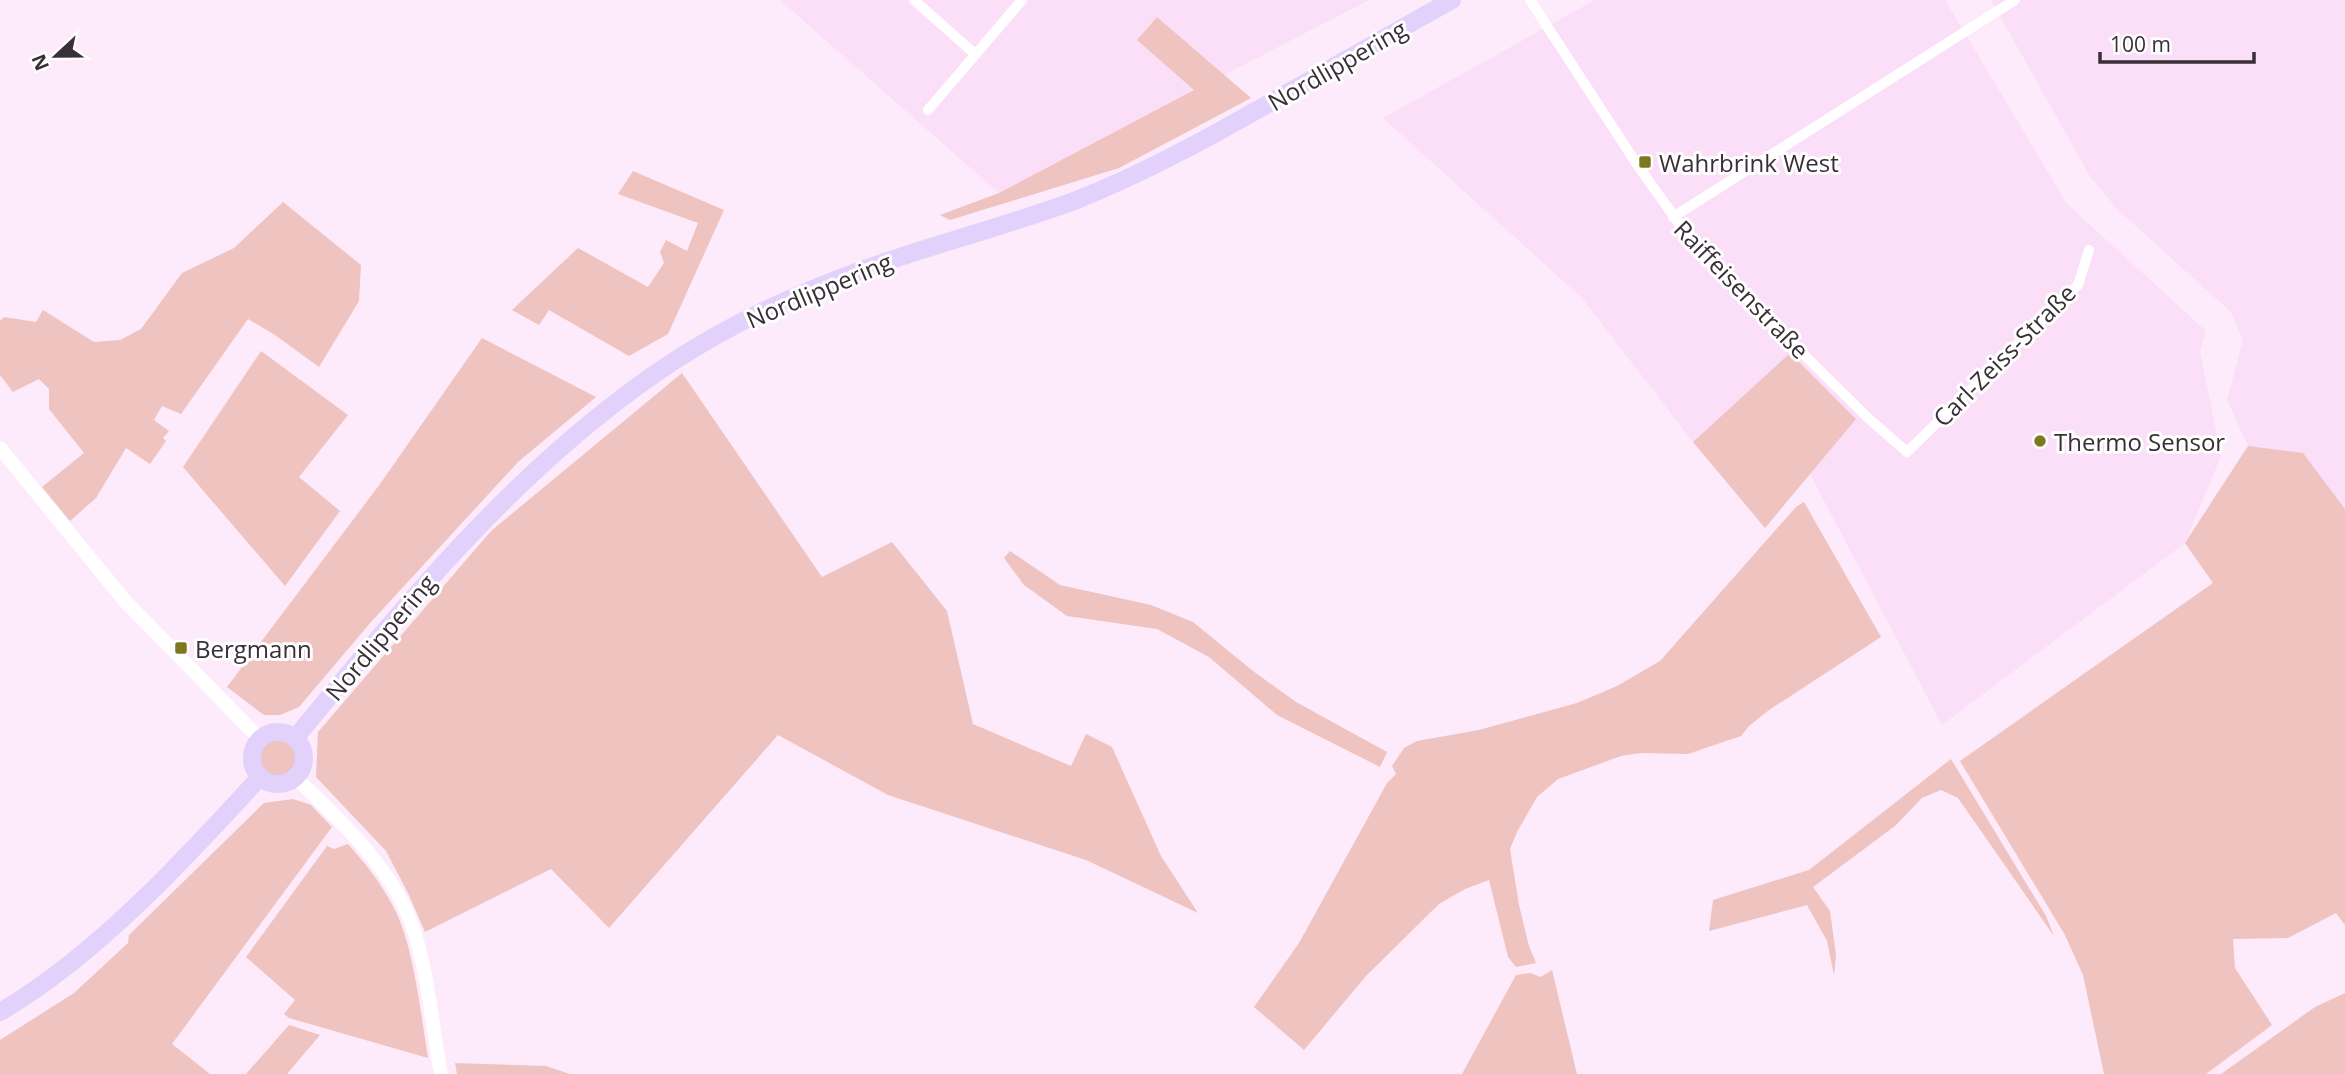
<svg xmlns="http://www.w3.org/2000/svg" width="2345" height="1074" font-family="'Open Sans',sans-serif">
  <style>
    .built { fill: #fbdef8 }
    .green { fill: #efc3bf }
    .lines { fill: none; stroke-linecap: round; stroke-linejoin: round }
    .minor { stroke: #fff; stroke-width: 10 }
    .tertiary { stroke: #fff; stroke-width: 14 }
    .primary { stroke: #e1d1fb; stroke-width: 18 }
    .poi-dot { fill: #7c7920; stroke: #fefefe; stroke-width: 2.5 }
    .labels { text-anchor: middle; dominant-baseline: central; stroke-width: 6; stroke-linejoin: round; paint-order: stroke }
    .street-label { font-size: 24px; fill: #382f37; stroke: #fefefe }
    .poi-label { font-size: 24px; fill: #382f37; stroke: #fefefe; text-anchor: start }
  </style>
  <rect width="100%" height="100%" fill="#fdeafa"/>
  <!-- built -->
  <g class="built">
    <path d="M780,0h589l-145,75 -67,-58 -19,23 56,50 -195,103z"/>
    <path d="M1595,0h350l122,204 139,127 -6,21 21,104 -36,87 -243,182 -132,-251 45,-56 -65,-65 -97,89 -111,-144 -199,-180z"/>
    <path d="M1991,0h354v509l-42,-56 -55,-7 -21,-46 16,-60 -12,-28 -114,-103 -26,-31z"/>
  </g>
  <!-- green -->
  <g class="green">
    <path d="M1157,17l94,81 -132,70 -169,52 -10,-5 59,-22 195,-103 -57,-50z"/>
    <path d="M633,171l91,39 -56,124 -39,22 -80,-46 -10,15 -27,-15 66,-62 70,39 16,-24 -4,-11 6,-12 21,11 11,-28 -80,-29z"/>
    <path d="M283,202l78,63 -2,36 -40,66 -44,-32 -27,-16 -67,95 -19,-8 -8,14 15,11 -6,7 3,3 -16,23 -24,-16 -30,50 -26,23 -28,-34 42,-34 -35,-44v-20l-10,-10 -26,13 -13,-17v-54l4,-4 32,5 7,-12 51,32 26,-2 21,-11 41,-56 52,-25z"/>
    <path d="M482,338l114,59 -78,65 -147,160 -72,85 -19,8h-16l-37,-28 153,-203z"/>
    <path d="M261,351l87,64 -49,62 41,34 -55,75 -102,-119z"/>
    <path d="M1790,353l66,66 -91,109 -72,-86z"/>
    <path d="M682,373l140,204 70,-35 55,69 26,113 98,42 15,-32 26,13 49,109 37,57 -112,-53 -198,-65 -110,-60 -169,193 -58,-59 -126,63 -17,-39 -22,-42 -70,-74 2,-45 173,-201z"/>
    <path d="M2248,446l55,7 42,56v416l-9,-12 -48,25 -55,1 2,29 37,57 -66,49h-102l-21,-99 -18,-40 -105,-174 253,-178 -28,-40z"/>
    <path d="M1804,502l77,135 -112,73 -20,16 -8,10 -53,18 -47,-1 -20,3 -63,23 -21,18 -20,35 -7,17 9,56 10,41 7,17 -20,4 -8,-10 -19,-77 -24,9 -26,15 -73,72 -62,74 -50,-43 45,-64 88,-160 9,-9 -4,-8 12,-18 13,-7 62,-11 98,-27 40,-17 43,-25 136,-154z"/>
    <path d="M1010,551l50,34 91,20 42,17 60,49 43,31 91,50 -7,15 -103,-52 -68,-58 -52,-28 -90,-13 -43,-31 -20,-27z"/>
    <circle cx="278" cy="758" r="21"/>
    <path d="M1951,759l95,157 8,20 -96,-138 -17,-8 -19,8 -27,28 -82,61 17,24 6,44 -2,20 -7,-34 -20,-36 -98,26 4,-31 96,-30z"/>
    <path d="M293,799l18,6 21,22 -160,217 38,30h-210v-34l74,-47 54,-50 1,-8 135,-132z"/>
    <path d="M348,844c18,20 35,42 47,66 19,38 26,105 33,148l-139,-40 -5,-4 11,-14 -49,-43 81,-111 7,3z"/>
    <path d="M1552,970l25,104h-115l54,-99 14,-2 11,4z"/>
    <path d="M2345,993v81h-124l94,-67z"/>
    <path d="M289,1025l31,10 -33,39h-41z"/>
    <path d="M455,1063l91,3 24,8h-113z"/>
  </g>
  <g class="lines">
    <!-- minor -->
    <g class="minor">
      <path d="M914,0l61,54"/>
      <path d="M1530,0l108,166 60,84 169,167 40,35 171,-167 11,-35"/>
      <path d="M928,110l94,-110"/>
      <path d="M1673,217l342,-217"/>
    </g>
    <!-- tertiary -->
    <g class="tertiary">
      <path d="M0,448l125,153 135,138"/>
      <path d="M296,778c40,39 84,78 109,130 22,46 26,114 36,166"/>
    </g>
    <!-- primary -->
    <g class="primary">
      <circle cx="278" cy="758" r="26"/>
      <path d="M295,738c114,-137 226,-276 376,-375 71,-47 149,-80 229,-106 58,-19 117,-35 174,-56 74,-29 143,-68 213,-108 54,-31 110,-62 165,-93"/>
      <path d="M0,1012c96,-56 185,-153 260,-235"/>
    </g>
  </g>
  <!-- markers -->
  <g class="poi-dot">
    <rect x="1638" y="155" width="14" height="14" rx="3.5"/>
    <circle cx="2040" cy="441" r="7"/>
    <rect x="174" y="641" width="14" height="14" rx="3.5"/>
  </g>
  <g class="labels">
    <!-- street labels -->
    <g class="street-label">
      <text transform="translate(1337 65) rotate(-30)">Nordlippering</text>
      <text transform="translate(1742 289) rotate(46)">Raiffeisenstraße</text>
      <text transform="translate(819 290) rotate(-23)">Nordlippering</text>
      <text transform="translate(2004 355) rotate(-45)">Carl-Zeiss-Straße</text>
      <text transform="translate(380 637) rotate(-50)">Nordlippering</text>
    </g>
    <!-- poi labels -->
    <g class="poi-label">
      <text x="1659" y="162">Wahrbrink West</text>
      <text x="2054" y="441">Thermo Sensor</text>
      <text x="195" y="648">Bergmann</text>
    </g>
  </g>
  <!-- north arrow -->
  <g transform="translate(56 56) rotate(248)" stroke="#fefefe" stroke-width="5" paint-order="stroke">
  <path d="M0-5L12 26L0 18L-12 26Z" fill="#382f37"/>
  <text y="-10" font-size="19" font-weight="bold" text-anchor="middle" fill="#382f37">N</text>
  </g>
  <!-- scale -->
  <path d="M2100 52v10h154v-10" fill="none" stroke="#382f37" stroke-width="3.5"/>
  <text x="2110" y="52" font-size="21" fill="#382f37" stroke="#fefefe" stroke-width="5" paint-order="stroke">100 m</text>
</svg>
